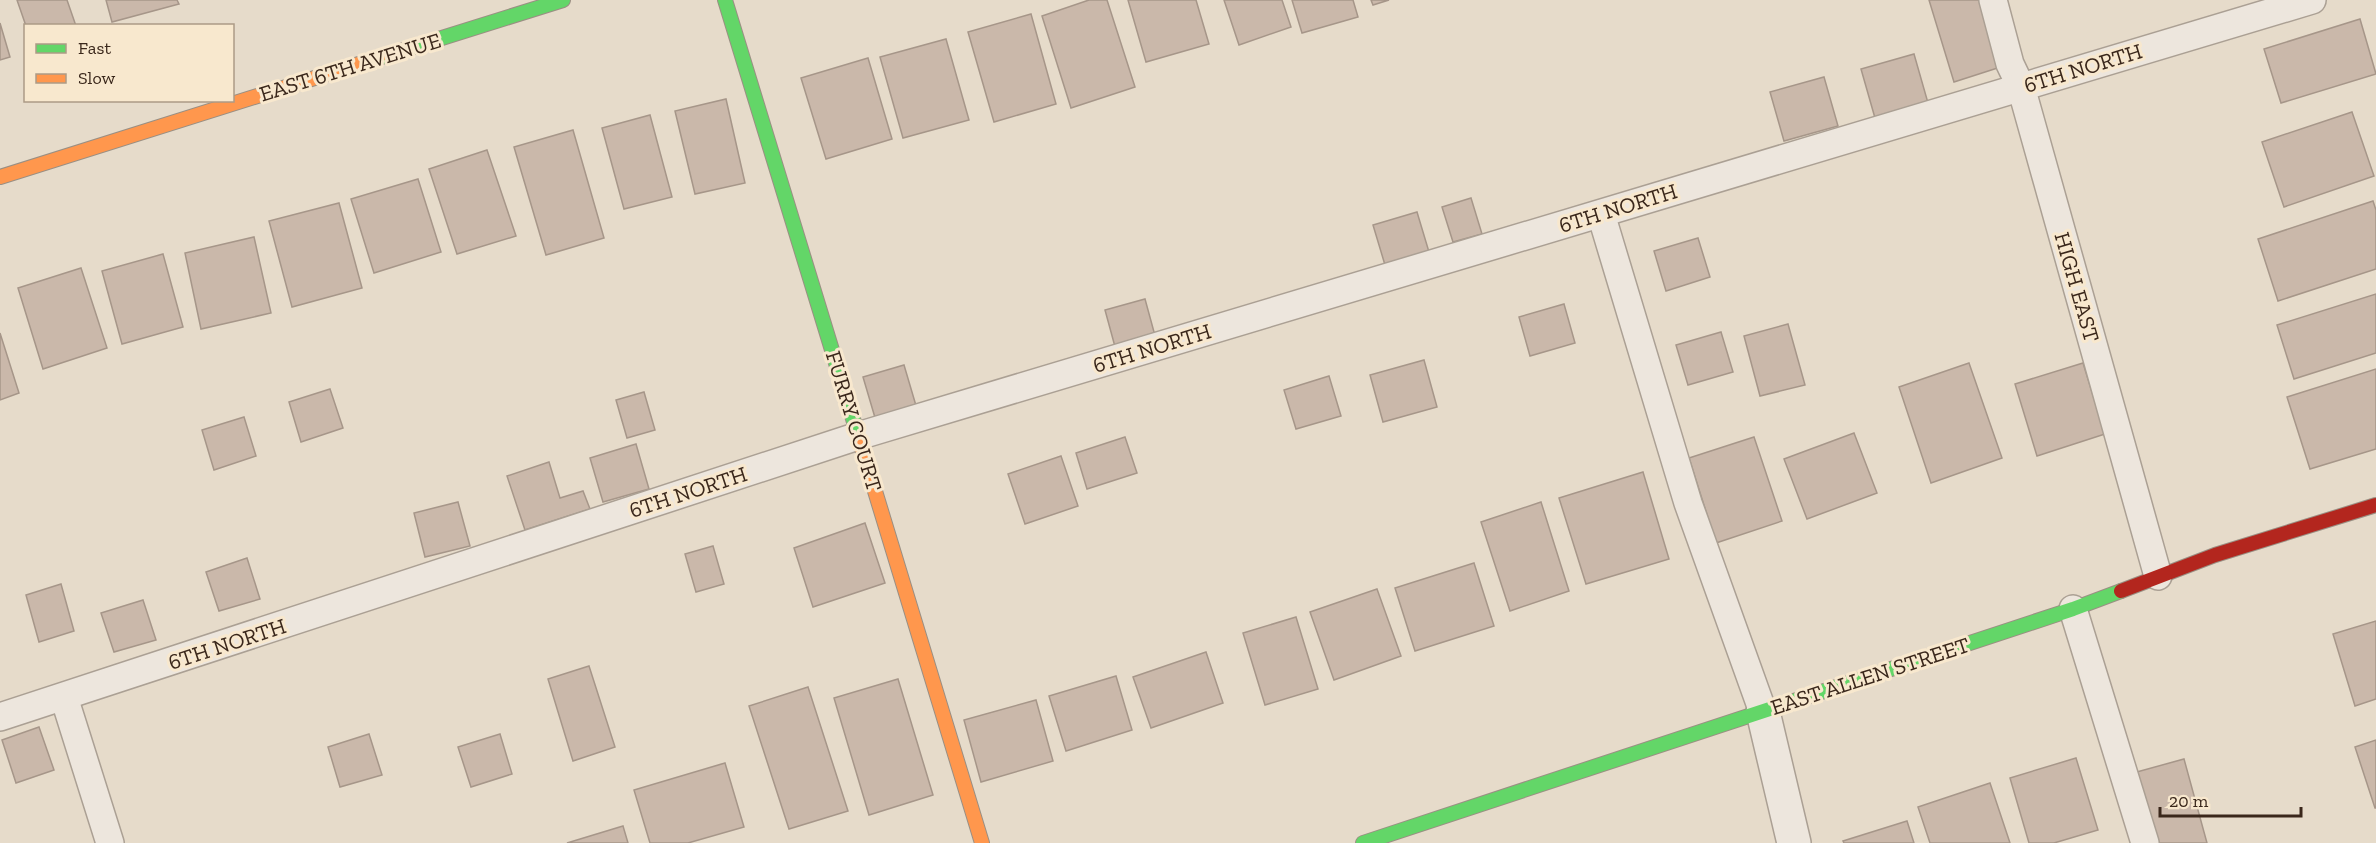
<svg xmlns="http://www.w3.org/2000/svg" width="2376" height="843" font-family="'Zilla Slab',serif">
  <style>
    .building { fill: #cab8aa; stroke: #a69689; stroke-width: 1.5 }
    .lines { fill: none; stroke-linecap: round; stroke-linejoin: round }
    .lane-casing { stroke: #aba094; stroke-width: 30 }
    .street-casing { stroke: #aba094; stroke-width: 36 }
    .fast-casing { stroke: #9a8f83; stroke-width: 16 }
    .slow-casing { stroke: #9a8f83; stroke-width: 16 }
    .jam-casing { stroke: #9a8f83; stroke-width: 16 }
    .lane { stroke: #ede6dd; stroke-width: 27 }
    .street { stroke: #ede6dd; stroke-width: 33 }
    .fast { stroke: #63d668; stroke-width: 14 }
    .slow { stroke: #ff974d; stroke-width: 14 }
    .jam { stroke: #b3261e; stroke-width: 14 }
    .labels { text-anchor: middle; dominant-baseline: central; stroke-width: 6; stroke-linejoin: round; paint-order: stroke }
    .street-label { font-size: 22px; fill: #3a271b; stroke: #f8e8ce }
  </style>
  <rect width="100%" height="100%" fill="#e6dbca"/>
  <!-- building -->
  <g class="building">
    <path d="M17,0h50l9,26h-50z"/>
    <path d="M106,0h71l2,4 -67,18z"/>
    <path d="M1089,0h18l28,87 -64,21 -29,-92z"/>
    <path d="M1128,0h68l13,44 -63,18z"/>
    <path d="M1224,0h58l9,27 -52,18z"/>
    <path d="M1292,0h61l5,17 -56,16z"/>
    <path d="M1371,0h18l-16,5z"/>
    <path d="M1929,0h62l19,64 -56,18z"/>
    <path d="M1031,14l25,90 -62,18 -26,-90z"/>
    <path d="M2360,19l16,55 -95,29 -17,-54z"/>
    <path d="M0,23l10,34 -10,3z"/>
    <path d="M946,39l23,81 -66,18 -23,-81z"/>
    <path d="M1914,54l14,49 -53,15 -14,-49z"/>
    <path d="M868,58l24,81 -66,20 -25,-81z"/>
    <path d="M1824,77l14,49 -54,15 -14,-49z"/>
    <path d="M726,99l19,84 -50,11 -20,-83z"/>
    <path d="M2352,112l22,64 -90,31 -22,-65z"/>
    <path d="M650,115l22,82 -48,12 -22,-81z"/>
    <path d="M573,130l31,108 -58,17 -32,-108z"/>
    <path d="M487,150l29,86 -59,18 -28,-85z"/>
    <path d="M418,179l23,73 -67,21 -23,-74z"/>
    <path d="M1471,198l11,36 -29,8 -11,-35z"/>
    <path d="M2373,201l3,9v59l-98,32 -20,-62z"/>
    <path d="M339,203l23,85 -70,19 -23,-86z"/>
    <path d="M1417,212l12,40 -44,13 -12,-40z"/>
    <path d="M254,237l17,76 -70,16 -16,-76z"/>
    <path d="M1698,238l12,39 -44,14 -12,-40z"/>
    <path d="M163,254l20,73 -61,17 -20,-73z"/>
    <path d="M81,268l26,80 -64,21 -25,-81z"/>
    <path d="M2376,294v59l-82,26 -17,-54z"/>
    <path d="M1145,299l12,44 -40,11 -12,-44z"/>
    <path d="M1564,304l11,39 -45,13 -11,-39z"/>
    <path d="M1788,324l17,61 -45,11 -16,-60z"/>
    <path d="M1721,332l12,40 -45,13 -12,-40z"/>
    <path d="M0,333l19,60 -19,7z"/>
    <path d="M1424,360l13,47 -54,15 -13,-47z"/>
    <path d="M1969,363l33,95 -71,25 -32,-96z"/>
    <path d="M2083,363l22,71 -68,22 -22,-72z"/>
    <path d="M904,365l13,44 -41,12 -13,-44z"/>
    <path d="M2376,369v80l-66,20 -23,-72z"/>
    <path d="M1329,376l12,40 -45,13 -12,-39z"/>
    <path d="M330,389l13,39 -42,14 -12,-40z"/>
    <path d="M644,392l11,38 -28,8 -11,-38z"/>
    <path d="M244,417l12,39 -42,14 -12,-40z"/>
    <path d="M1854,433l23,60 -70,26 -23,-60z"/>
    <path d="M1125,437l12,36 -50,16 -11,-36z"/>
    <path d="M1754,437l28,84 -66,22 -27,-85z"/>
    <path d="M636,444l13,45 -46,13 -13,-44z"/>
    <path d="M1061,456l17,50 -53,18 -17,-50z"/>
    <path d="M549,462l11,36 23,-7 7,18 -65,21 -18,-54z"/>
    <path d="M1643,472l26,87 -83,25 -27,-86z"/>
    <path d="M458,502l12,44 -45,11 -11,-44z"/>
    <path d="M1541,502l28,89 -59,20 -29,-89z"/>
    <path d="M865,523l20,60 -72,24 -19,-59z"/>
    <path d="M713,546l11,38 -28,8 -11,-38z"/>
    <path d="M247,558l13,41 -41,12 -13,-39z"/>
    <path d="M1474,563l20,63 -79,25 -20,-63z"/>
    <path d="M61,584l13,47 -35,11 -13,-47z"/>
    <path d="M1377,589l24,67 -67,24 -24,-68z"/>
    <path d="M143,600l13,40 -42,12 -13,-39z"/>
    <path d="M1296,617l22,72 -53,16 -22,-72z"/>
    <path d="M2376,621v78l-21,7 -22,-72z"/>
    <path d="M1206,652l17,51 -72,25 -18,-51z"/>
    <path d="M589,666l26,81 -42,14 -25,-82z"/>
    <path d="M1116,676l16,54 -66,21 -17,-55z"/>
    <path d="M898,679l35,116 -64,20 -35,-117z"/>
    <path d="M808,687l40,124 -59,18 -40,-123z"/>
    <path d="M1036,700l17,61 -72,21 -17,-62z"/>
    <path d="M39,727l15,43 -38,13 -14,-43z"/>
    <path d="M369,734l13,41 -42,12 -12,-40z"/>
    <path d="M500,734l12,40 -41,13 -13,-40z"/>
    <path d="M2376,740v68h-1l-20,-61z"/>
    <path d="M2076,758l22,72 -44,13h-25l-19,-65z"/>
    <path d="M2184,759l23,84h-54l-20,-70z"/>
    <path d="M725,763l19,64 -56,16h-38l-16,-53z"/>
    <path d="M1990,783l20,60h-80l-12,-36z"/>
    <path d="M1907,821l7,22h-70l-1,-2z"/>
    <path d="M623,826l5,17h-61z"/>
  </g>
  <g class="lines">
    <defs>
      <g id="lane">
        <path d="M1993,0l17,64 11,23 137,489"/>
        <path d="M1601,214l87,289 75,209"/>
        <path d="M2073,609l72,234"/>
        <path d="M64,697l46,146"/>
        <path d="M0,717l858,-281 1454,-436"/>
      </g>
      <path id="street" d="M1763,712l31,131"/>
      <g id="fast">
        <path d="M725,0l136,445"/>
        <path d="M378,58l185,-58"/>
        <path d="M1363,843l710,-234 48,-18"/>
      </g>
      <g id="slow">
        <path d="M0,177l378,-119"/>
        <path d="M861,445l121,398"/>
      </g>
      <path id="jam" d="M2121,591l94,-36 161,-50"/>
    </defs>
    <!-- lane casing -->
    <use href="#lane" class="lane-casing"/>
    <!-- street casing -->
    <use href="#street" class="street-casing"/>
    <!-- fast casing -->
    <use href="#fast" class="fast-casing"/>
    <!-- slow casing -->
    <use href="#slow" class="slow-casing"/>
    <!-- jam casing -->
    <use href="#jam" class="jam-casing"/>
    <!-- lane -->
    <use href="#lane" class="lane"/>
    <!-- street -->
    <use href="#street" class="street"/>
    <!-- fast -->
    <use href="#fast" class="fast"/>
    <!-- slow -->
    <use href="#slow" class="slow"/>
    <!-- jam -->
    <use href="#jam" class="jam"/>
  </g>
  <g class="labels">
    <!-- street labels -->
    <g class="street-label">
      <text transform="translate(350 67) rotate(-17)">EAST 6TH AVENUE</text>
      <text transform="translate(2083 68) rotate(-17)">6TH NORTH</text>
      <text transform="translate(1618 208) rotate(-17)">6TH NORTH</text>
      <text transform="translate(2077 287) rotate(74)">HIGH EAST</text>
      <text transform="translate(1152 348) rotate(-17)">6TH NORTH</text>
      <text transform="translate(854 421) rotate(73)">FURRY COURT</text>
      <text transform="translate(688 492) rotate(-18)">6TH NORTH</text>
      <text transform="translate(227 644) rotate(-18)">6TH NORTH</text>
      <text transform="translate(1870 676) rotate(-18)">EAST ALLEN STREET</text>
    </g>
  </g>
  <!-- legend -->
  <rect x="24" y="24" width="210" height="78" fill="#f8e8ce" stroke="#ac9b86" stroke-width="1.5"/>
  <rect x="36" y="44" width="30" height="9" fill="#63d668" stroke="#ac9b86" stroke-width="1.5"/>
  <text x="78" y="54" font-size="18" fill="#3a271b">Fast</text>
  <rect x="36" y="74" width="30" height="9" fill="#ff974d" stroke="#ac9b86" stroke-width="1.5"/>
  <text x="78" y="84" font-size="18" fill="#3a271b">Slow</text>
  <!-- scale -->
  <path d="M2160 807v9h141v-9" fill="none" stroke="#3a271b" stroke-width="3"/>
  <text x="2169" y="807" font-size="18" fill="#3a271b" stroke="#f8e8ce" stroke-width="4.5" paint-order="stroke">20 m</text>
</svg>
